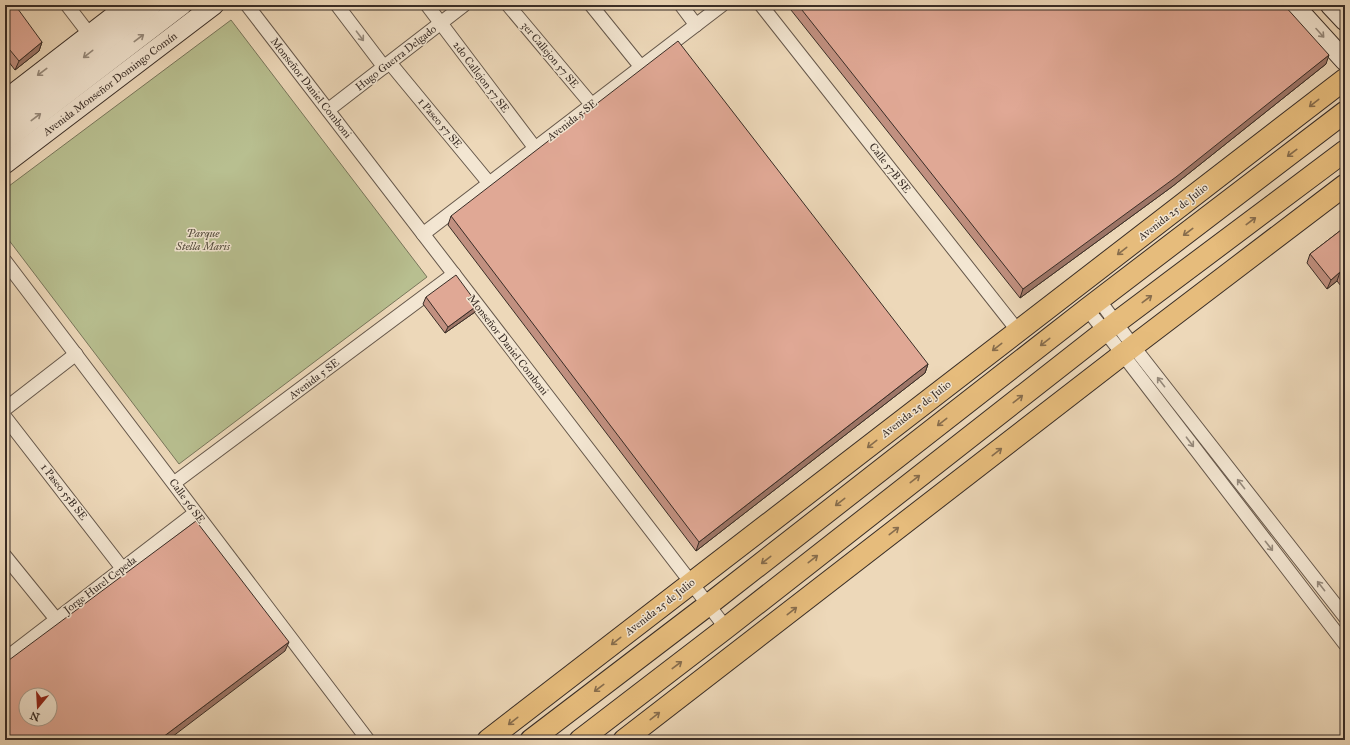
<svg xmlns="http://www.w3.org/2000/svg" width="1350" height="745" font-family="'IM FELL Great Primer',serif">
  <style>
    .green { fill: #b8bf90; stroke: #78765b }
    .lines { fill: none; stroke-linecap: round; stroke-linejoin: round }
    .street-casing { stroke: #66584b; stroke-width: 15 }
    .secondary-casing { stroke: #392d26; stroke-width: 21 }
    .primary-casing { stroke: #392d26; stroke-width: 23 }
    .street { stroke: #f3e6d2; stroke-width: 13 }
    .secondary { stroke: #f3e6d2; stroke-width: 19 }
    .primary { stroke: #e6bc7c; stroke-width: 21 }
    .wall { fill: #c19080; stroke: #392d26 }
    .shaded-wall { fill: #9d7668; stroke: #392d26 }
    .building { fill: #e0a895; stroke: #392d26; fill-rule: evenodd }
    .oneway { stroke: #968a7c }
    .oneway2 { stroke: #876d4d }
    .labels { text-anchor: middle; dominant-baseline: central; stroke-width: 3; stroke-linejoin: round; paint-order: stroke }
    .street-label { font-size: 11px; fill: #392d26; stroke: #f3e6d2 }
    .park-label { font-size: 11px; font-style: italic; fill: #524a3b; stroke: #f3e6d2 }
  </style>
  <rect width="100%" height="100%" fill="#edd8b9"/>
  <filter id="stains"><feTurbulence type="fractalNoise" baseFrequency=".005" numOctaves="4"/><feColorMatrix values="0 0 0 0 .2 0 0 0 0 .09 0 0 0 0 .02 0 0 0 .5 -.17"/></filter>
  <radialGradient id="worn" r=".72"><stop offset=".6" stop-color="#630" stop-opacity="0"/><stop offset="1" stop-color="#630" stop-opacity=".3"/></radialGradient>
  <!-- green -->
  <path class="green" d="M231,20l196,257 -248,187 -174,-229v-46z"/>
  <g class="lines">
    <defs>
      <g id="street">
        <path d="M67,5l23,30"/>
        <path d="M247,5l479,623"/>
        <path d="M337,5l47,62"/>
        <path d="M427,5l108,143"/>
        <path d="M508,5l84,100"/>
        <path d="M591,5l50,62"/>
        <path d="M681,5l15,20"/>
        <path d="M761,5l257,326"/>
        <path d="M390,63l99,120"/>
        <path d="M328,110l136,-105"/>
        <path d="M423,234l299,-229"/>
        <path d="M5,261l363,479"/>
        <path d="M1099,300l34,46 212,271"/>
        <path d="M1087,309l27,34 231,301"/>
        <path d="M5,409l71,-55"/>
        <path d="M5,417l117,151"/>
        <path d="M174,483l280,-209"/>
        <path d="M5,556l51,63"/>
        <path d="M5,659l190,-146"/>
      </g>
      <g id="secondary">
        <path d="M1294,5l51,56"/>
        <path d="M1330,5l15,16"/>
        <path d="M5,100l123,-95"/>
        <path d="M5,118l147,-113"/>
        <path d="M5,141l177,-136"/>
        <path d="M5,164l209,-159"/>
      </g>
      <g id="primary">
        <path d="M488,740l857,-661"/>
        <path d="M531,740l177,-135 379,-296 258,-197"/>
        <path d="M580,740l146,-112 379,-297 240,-180"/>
        <path d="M624,740l499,-386 222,-169"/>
      </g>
    </defs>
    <!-- street casing -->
    <use href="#street" class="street-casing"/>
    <!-- secondary casing -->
    <use href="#secondary" class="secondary-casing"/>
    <!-- primary casing -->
    <use href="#primary" class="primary-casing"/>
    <!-- street -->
    <use href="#street" class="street"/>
    <!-- secondary -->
    <use href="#secondary" class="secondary"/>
    <!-- primary -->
    <use href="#primary" class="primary"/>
  </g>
  <!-- wall -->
  <g class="wall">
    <path d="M5,5l37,37 -3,9 -24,19 -10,-13z"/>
    <path d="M787,5h497l42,59 -153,122 -153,112z"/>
    <path d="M451,216l477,148 -3,9 -229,178 -248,-326z"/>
    <path d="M1345,227v64l-8,-10 -10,8 -20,-26 3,-9z"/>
    <path d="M426,297l49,15 -30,21 -22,-29z"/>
  </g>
  <!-- shaded-wall -->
  <g class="shaded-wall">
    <path d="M42,42l-3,9 -24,19 4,-9z"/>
    <path d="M1329,55l-3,9 -153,122 -153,112 3,-9z"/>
    <path d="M1340,272l-3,9 -10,8 4,-9z"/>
    <path d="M478,305l-3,7 -30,21 3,-6z"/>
    <path d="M928,364l-3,9 -229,178 3,-9z"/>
    <path d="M289,642l-4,9 -117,89h-9z"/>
  </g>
  <!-- building -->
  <g class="building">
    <path d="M5,5h10l27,37 -23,19 -14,-17z"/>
    <path d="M798,5h486l45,50 -153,122 -153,112z"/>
    <path d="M678,41l250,323 -229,178 -248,-326z"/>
    <path d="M1345,227v51l-5,-6 -9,8 -21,-26z"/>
    <path d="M456,275l22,30 -30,22 -22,-30z"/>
    <path d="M196,521l93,121 -130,98h-154v-77zM26,695h24v24h-24z"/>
  </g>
  <!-- one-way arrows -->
  <defs><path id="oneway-shaft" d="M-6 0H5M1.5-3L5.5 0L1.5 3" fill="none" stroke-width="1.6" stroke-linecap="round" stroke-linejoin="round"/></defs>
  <g class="oneway">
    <use href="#oneway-shaft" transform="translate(1320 33) rotate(48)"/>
    <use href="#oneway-shaft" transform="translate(360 36) rotate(53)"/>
    <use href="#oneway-shaft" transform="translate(139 38) rotate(-37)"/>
    <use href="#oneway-shaft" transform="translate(88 54) rotate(142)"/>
    <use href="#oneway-shaft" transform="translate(42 72) rotate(143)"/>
    <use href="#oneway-shaft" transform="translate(36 117) rotate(-37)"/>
    <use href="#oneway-shaft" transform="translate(1161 382) rotate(-128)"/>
    <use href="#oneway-shaft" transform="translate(1190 442) rotate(53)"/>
    <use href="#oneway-shaft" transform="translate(1241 484) rotate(-128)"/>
    <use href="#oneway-shaft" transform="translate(1269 546) rotate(52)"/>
    <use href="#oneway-shaft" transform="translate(1321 586) rotate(-128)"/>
  </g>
  <g class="oneway2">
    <use href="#oneway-shaft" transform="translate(1314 103) rotate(142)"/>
    <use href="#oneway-shaft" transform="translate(1292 153) rotate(143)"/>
    <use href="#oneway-shaft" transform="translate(1251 221) rotate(-37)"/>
    <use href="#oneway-shaft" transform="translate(1188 232) rotate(143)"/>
    <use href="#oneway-shaft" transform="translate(1122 251) rotate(142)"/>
    <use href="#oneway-shaft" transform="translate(1147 299) rotate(-37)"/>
    <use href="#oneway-shaft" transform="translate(1045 342) rotate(142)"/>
    <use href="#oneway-shaft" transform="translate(997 347) rotate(142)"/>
    <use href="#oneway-shaft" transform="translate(1018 399) rotate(-38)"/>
    <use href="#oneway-shaft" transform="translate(942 422) rotate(142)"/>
    <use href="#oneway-shaft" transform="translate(872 444) rotate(142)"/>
    <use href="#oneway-shaft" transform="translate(997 452) rotate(-38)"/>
    <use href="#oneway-shaft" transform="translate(915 479) rotate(-38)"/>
    <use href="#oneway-shaft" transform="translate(840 502) rotate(142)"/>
    <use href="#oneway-shaft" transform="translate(894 531) rotate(-38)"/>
    <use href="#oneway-shaft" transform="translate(813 559) rotate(-38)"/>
    <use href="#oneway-shaft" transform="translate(766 560) rotate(142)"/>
    <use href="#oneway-shaft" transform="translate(792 611) rotate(-38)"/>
    <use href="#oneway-shaft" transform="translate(616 641) rotate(142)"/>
    <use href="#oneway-shaft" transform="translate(677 665) rotate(-37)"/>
    <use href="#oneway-shaft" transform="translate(599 688) rotate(143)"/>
    <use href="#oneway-shaft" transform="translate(655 716) rotate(-38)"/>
    <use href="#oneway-shaft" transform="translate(513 721) rotate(142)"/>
  </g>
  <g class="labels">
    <!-- street labels -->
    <g class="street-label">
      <text transform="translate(550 55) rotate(50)">3er Callejon 57 SE</text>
      <text transform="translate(396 58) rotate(-38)">Hugo Guerra Delgado</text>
      <text transform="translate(481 77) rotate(53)">2do Callejon 57 SE</text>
      <text transform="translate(110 84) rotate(-37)">Avenida Monseñor Domingo Comín</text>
      <text transform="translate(311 88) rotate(52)">Monseñor Daniel Comboni</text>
      <text transform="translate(572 120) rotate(-38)">Avenida 5 SE</text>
      <text transform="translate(440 123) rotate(50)">1 Paseo 57 SE</text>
      <text transform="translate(890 168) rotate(52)">Calle 57B SE</text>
      <text transform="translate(1173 212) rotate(-38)">Avenida 25 de Julio</text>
      <text transform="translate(508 345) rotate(52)">Monseñor Daniel Comboni</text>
      <text transform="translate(314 379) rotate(-37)">Avenida 5 SE</text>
      <text transform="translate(916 409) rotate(-38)">Avenida 25 de Julio</text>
      <text transform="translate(64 492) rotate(52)">1 Paseo 55B SE</text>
      <text transform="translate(187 501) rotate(54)">Calle 56 SE</text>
      <text transform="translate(100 585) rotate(-37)">Jorge Hurel Cepeda</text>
      <text transform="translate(660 607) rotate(-38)">Avenida 25 de Julio</text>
    </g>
    <!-- park labels -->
    <g class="park-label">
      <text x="203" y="233">Parque<tspan x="203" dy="13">Stella Maris</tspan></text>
    </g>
  </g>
  <!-- margin -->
  <rect width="1350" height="745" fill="none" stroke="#edd8b9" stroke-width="20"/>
  <rect x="6" y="6" width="1338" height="733" fill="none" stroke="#392d26" stroke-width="2"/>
  <rect x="10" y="10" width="1330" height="725" fill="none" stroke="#392d26"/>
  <!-- north arrow -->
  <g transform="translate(38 707) rotate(198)"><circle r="19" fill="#f3e6d2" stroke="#a99c8d"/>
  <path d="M0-3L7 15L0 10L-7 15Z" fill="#8f2418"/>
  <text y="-6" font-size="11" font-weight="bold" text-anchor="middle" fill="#392d26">N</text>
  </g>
  <rect width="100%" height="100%" filter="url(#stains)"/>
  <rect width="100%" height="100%" fill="url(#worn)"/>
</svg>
